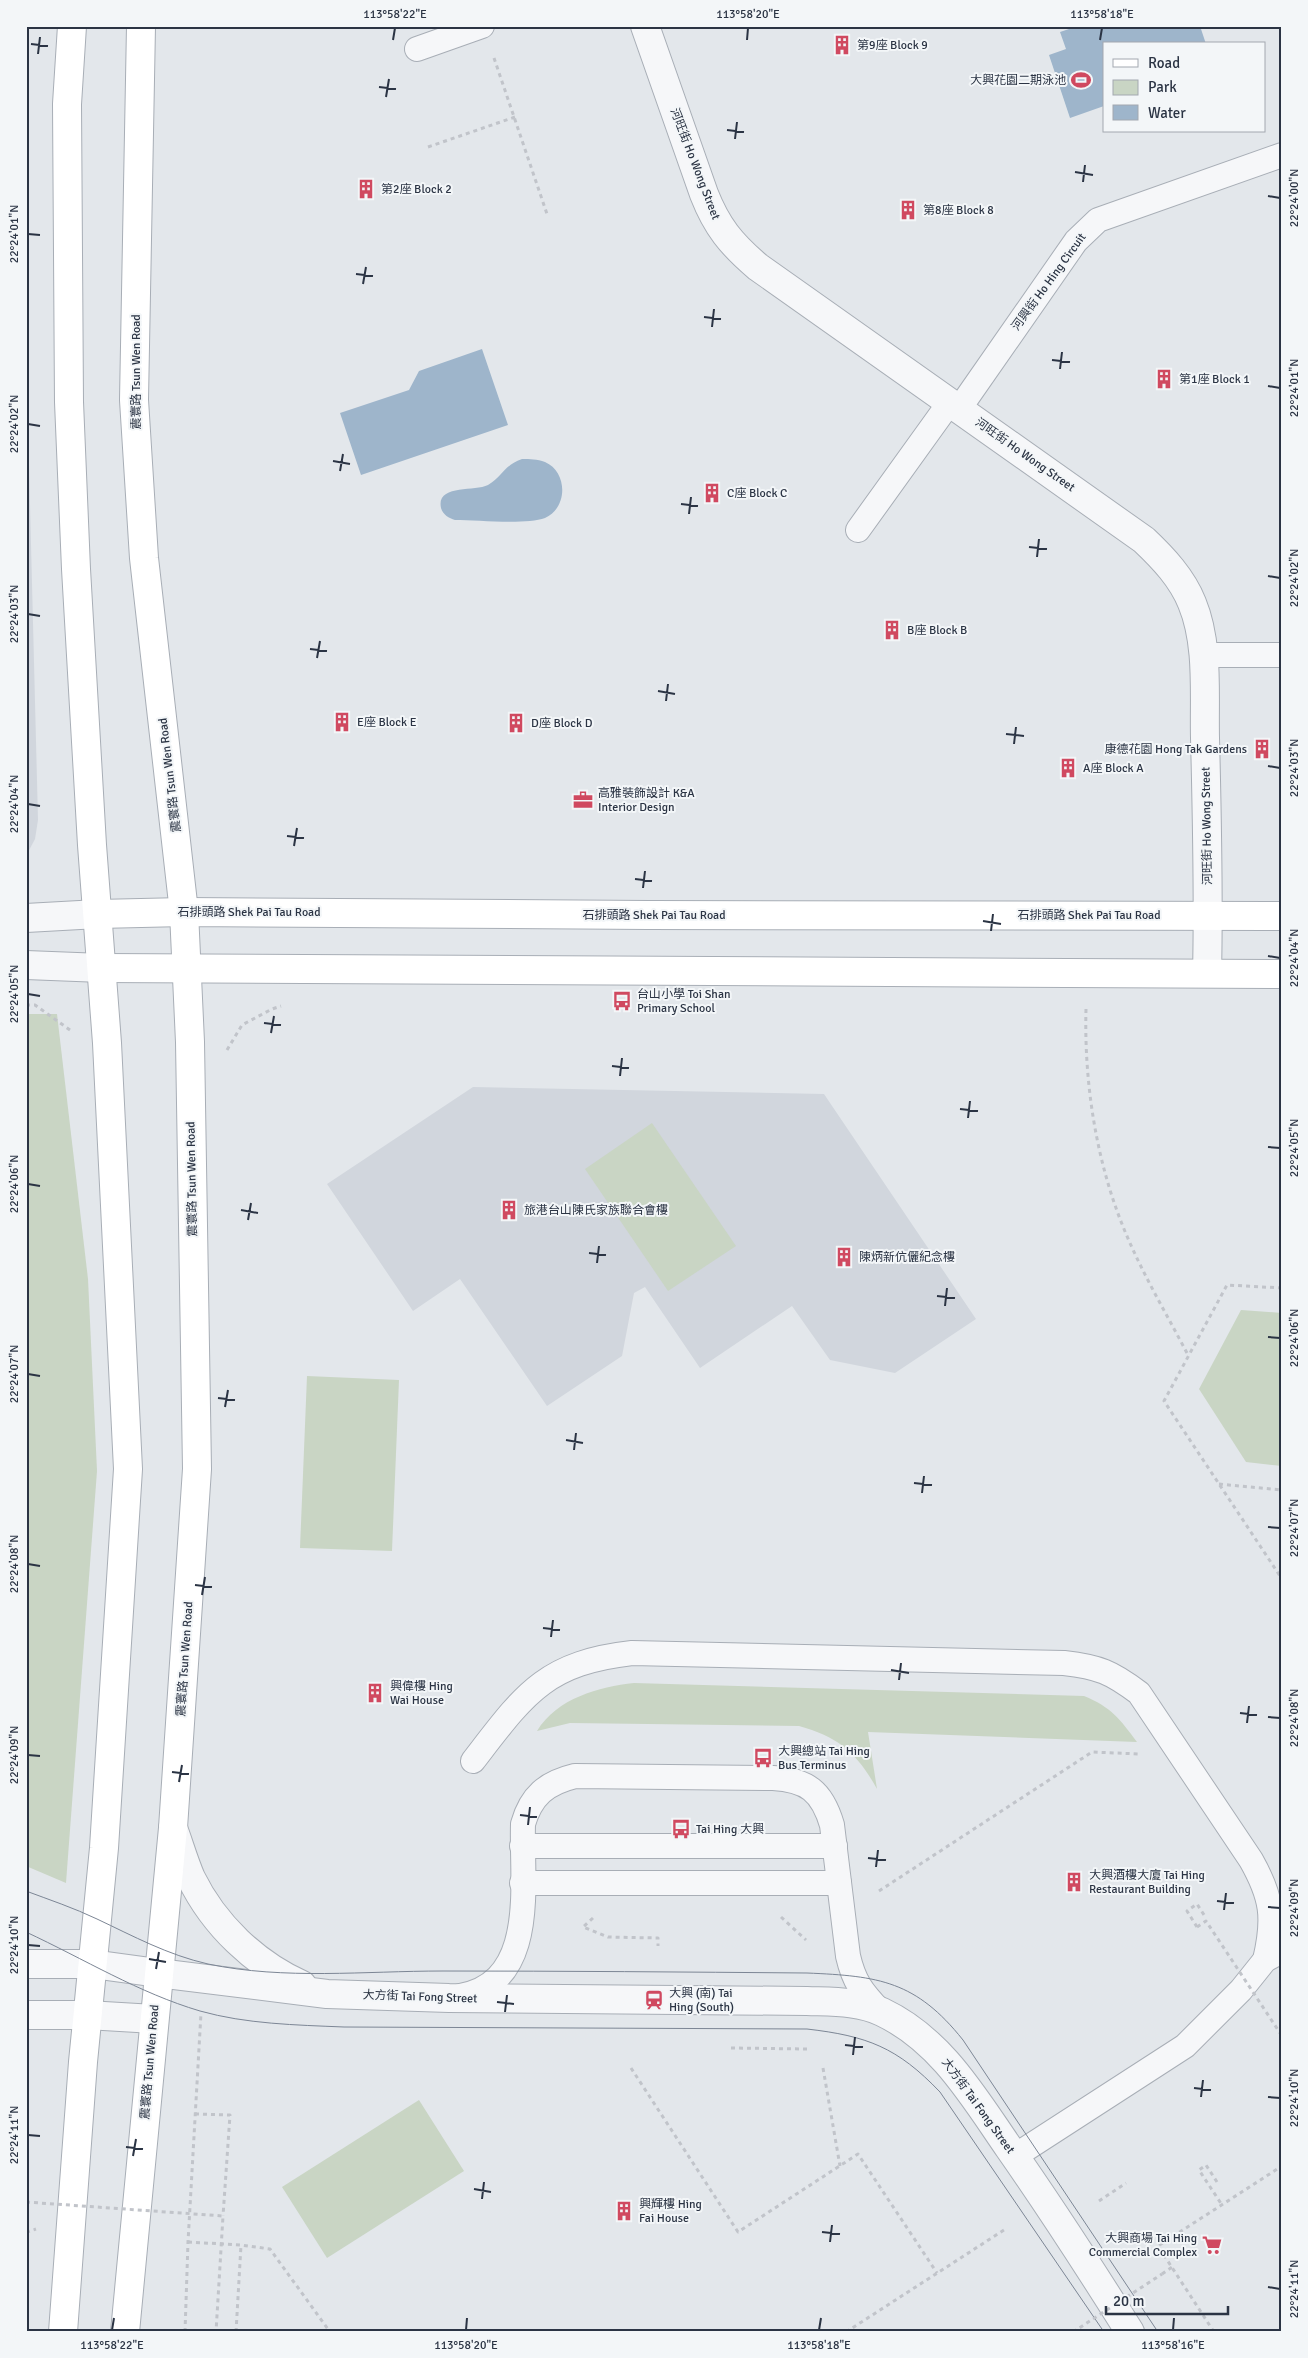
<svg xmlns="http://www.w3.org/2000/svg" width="1308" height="2358" font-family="Signika,'Noto Sans TC',sans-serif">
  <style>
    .built { fill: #d1d6dd }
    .green { fill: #c9d5c4 }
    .water { fill: #9eb5cb }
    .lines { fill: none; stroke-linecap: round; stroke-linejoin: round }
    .service-casing { stroke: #a8aeb6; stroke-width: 26 }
    .minor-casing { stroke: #a8aeb6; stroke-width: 30 }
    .tertiary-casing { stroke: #a8aeb6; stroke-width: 30 }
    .secondary-casing { stroke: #a8aeb6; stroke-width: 30 }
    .path { stroke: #c1c4ca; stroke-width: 3; stroke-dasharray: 4 4; stroke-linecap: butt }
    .service { stroke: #f6f7f9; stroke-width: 24 }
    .minor { stroke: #f6f7f9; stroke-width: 28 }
    .tertiary { stroke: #f6f7f9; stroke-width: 28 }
    .secondary { stroke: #fff; stroke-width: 28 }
    .tram { stroke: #7c8695; stroke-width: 1 }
    .path-bridge { stroke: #c1c4ca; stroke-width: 3; stroke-dasharray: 4 4; stroke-linecap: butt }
    .ticks { fill: none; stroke: #2b3444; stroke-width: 2 }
    .labels { text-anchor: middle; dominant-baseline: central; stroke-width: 4; stroke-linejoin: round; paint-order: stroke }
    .poi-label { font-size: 12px; fill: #2b3444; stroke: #f3f6f8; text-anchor: start }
    .street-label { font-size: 12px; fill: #2b3444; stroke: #f3f6f8 }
    .neatline { fill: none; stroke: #2b3444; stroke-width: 2 }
    .ticks-label { font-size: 12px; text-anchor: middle; fill: #2b3444 }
  </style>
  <rect width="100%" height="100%" fill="#e3e7eb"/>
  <!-- built -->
  <g class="built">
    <path d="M26,465h3l9,355 -3,19 -9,17z"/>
    <path d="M473,1087l351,7 152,225 -81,54 -65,-13 -38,-54 -92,62 -55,-81 -11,6 -12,63 -75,50 -87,-127 -47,32 -86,-127z"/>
  </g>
  <!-- green -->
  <g class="green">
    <path d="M26,1014h31l31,265 9,192 -31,412 -40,-17z"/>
    <path d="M652,1123l84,123 -68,45 -83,-122z"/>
    <path d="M1241,1310l41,3v153l-36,-4 -47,-73z"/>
    <path d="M307,1376l92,4 -7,171 -92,-3z"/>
    <path d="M634,1683l450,13c27,11 36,23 53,46l-269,-10 9,57c-20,-36 -38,-52 -78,-63l-229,-3 -33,8c20,-33 62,-44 97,-48z"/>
    <path d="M419,2100l45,71 -137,87 -45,-71z"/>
  </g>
  <!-- water -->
  <g class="water">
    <path d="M1078,26h122l6,18h-102v62l-34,12 -21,-63 17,-6 -6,-17z"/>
    <path d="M482,349l26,76 -147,50 -21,-62 69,-23 10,-19z"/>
    <path d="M522,459c8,0 15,0 23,3 23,10 23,46 0,56 -19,7 -68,2 -90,2 -6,-2 -12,-5 -14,-12 -5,-24 33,-16 47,-23 15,-9 15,-19 34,-26z"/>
  </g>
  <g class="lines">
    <defs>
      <g id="service">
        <path d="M417,49l65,-23"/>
        <path d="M959,409l117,-168 22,-21 184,-65"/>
        <path d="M858,530l92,-128"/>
        <path d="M1203,655h79"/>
        <path d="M473,1761c51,-66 71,-98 159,-108l432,10c35,4 47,9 75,30l112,167c21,37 24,58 14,100"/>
        <path d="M522,1846h313"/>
        <path d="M522,1883h317"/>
        <path d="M460,1996c79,-14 61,-113 63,-172 8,-28 23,-41 52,-48l198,2c34,2 49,13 59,47l16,131c6,26 14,36 32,55"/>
        <path d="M1015,2156l170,-110 56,-56 24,-30 13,-7"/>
      </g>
      <g id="minor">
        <path d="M645,26l59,168c13,33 27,50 54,73l386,273c19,18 38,38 48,63 17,41 12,91 13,135 2,78 4,156 2,235"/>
        <path d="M173,1828c6,16 11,34 18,50 23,47 64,86 111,107"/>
        <path d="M158,1973l169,21 122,4 358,3c25,1 52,0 75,11 59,28 91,84 127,136 42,60 82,122 121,184"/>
      </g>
      <g id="tertiary">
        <path d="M26,918l72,-4"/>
        <path d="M26,965l76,3"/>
        <path d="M26,1964h66l66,9"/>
        <path d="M26,2015h61l67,4"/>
      </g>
      <g id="secondary">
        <path d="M98,914l86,-2 464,3 634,1"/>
        <path d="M102,968l1180,6"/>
        <path d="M63,2332l20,-270 21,-214 24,-379 -21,-426 -15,-198 -16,-276 -7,-167 -2,-298 5,-78"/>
        <path d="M125,2332l48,-504 24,-359 -7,-427 -6,-130 -40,-354 -10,-158 7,-374"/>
      </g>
    </defs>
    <!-- service casing -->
    <use href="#service" class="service-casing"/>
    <!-- minor casing -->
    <use href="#minor" class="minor-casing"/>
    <!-- tertiary casing -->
    <use href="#tertiary" class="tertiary-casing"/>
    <!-- secondary casing -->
    <use href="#secondary" class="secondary-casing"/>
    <!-- path -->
    <g class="path">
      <path d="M494,58l53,156"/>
      <path d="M428,147l87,-30"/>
      <path d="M26,1005h9l35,25"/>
      <path d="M1086,1009c-2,73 10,152 38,220 18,44 42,84 64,126"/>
      <path d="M227,1050l15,-25 30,-16 9,-3"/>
      <path d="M1282,1288l-55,-3 -63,116 118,178"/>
      <path d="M1219,1484l63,6"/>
      <path d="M879,1891l213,-139 47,2"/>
      <path d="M781,1917l25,23"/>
      <path d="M593,1918l-10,9 25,10 50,1v8"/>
      <path d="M1197,1927l-10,-16 10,-7 9,14"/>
      <path d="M731,2048l76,1"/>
      <path d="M631,2068l107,164 120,-78 79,119"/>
      <path d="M823,2068l17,98"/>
      <path d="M195,2114l35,1 -7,101"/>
      <path d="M1217,2182l-11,-17 -7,5 23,35"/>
      <path d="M1099,2201l27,-18"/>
      <path d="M26,2241l1,-9 9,-3"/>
      <path d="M188,2242l53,3 29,4 60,83"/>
      <path d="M1162,2274l10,-7"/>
      <path d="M185,2332l3,-90 13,-229"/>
      <path d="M236,2332l5,-87"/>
      <path d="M846,2332l161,-104"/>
      <path d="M1214,2332l-56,-86 124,-80"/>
    </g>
    <!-- service -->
    <use href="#service" class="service"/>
    <!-- minor -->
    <use href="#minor" class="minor"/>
    <!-- tertiary -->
    <use href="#tertiary" class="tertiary"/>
    <!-- secondary -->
    <use href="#secondary" class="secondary"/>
    <!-- tram -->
    <g class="tram">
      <path d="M26,1891c24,9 48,17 71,28 36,17 71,36 111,45 77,16 156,7 235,7 121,0 242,1 364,2 72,3 109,8 156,67l195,292"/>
      <path d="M26,1932c58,27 113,61 174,79 46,13 96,14 144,16l463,2c60,7 90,18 133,63l164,240"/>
    </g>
    <!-- path-bridge -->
    <g class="path-bridge">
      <path d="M1197,1927l9,-6 76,115"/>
      <path d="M26,2202l197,14 -7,116"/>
      <path d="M1073,2332l89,-58"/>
    </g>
  </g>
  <!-- ticks -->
  <path class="ticks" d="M393,40l2,-12M747,40l1,-12M1100,40l2,-12M31,44l17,2M38,54l2,-17M379,87l17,2M386,97l3,-18M727,130l17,2M735,139l2,-17M1075,172l18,3M1083,182l2,-17M1268,196l12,2M28,234l12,1M356,274l17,2M363,284l3,-17M704,317l17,2M712,327l2,-18M1052,360l18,2M1060,369l2,-17M1268,386l12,2M28,424l12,2M333,461l17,3M340,471l3,-17M681,504l17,2M689,514l2,-17M1029,547l18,2M1037,557l2,-18M1268,576l12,2M28,614l12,2M310,649l17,2M317,658l3,-17M658,691l17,3M666,701l2,-17M1006,734l18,2M1014,744l2,-17M1268,766l12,2M28,804l12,2M287,836l17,2M294,846l3,-18M635,879l17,2M643,888l2,-17M983,921l18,3M991,931l2,-17M1268,956l12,2M28,994l12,2M264,1023l17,2M271,1033l3,-17M612,1066l17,2M620,1076l2,-18M960,1109l18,2M968,1118l2,-17M1268,1147l12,1M28,1184l12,2M241,1210l17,3M248,1220l3,-17M589,1253l17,2M597,1263l2,-17M937,1296l18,2M945,1306l2,-18M1268,1337l12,1M28,1374l12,2M218,1398l17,2M225,1407l3,-17M566,1440l17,3M574,1450l2,-17M914,1483l18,2M922,1493l2,-17M1268,1527l12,1M28,1564l12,2M195,1585l17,2M202,1595l3,-18M543,1628l17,2M551,1637l2,-17M891,1670l18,3M899,1680l2,-17M1240,1713l17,2M1268,1717l12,1M1247,1723l2,-17M28,1755l12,1M172,1772l17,2M179,1782l3,-17M520,1815l17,2M528,1825l2,-18M868,1858l18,2M876,1867l2,-17M1217,1901l17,2M1268,1907l12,1M1224,1910l2,-17M28,1945l12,1M149,1959l17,3M156,1969l3,-17M497,2002l17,2M505,2012l2,-17M845,2045l18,2M853,2055l2,-18M1194,2088l17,2M1201,2097l2,-17M1268,2097l12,1M28,2135l12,1M126,2147l17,2M133,2156l3,-17M474,2189l17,3M482,2199l2,-17M822,2232l18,2M830,2242l2,-17M1268,2287l12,2M112,2330l2,-12M466,2330l1,-12M819,2330l2,-12M1173,2330l1,-12"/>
  <!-- icons -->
  <defs>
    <symbol id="building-bare" viewBox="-9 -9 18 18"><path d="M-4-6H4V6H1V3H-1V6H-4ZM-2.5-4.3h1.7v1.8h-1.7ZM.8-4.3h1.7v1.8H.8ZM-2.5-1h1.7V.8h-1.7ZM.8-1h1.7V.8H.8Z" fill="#d04960" stroke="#f3f6f8" stroke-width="2.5" paint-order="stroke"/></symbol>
    <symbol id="stadium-bare" viewBox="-9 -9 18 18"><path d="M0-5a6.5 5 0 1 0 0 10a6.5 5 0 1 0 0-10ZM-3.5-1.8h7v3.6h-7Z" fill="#d04960" stroke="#f3f6f8" stroke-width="2.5" paint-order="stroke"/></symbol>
    <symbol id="office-bare" viewBox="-9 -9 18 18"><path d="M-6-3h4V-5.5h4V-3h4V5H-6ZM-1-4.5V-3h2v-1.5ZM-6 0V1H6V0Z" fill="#d04960" stroke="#f3f6f8" stroke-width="2.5" paint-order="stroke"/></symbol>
    <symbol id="bus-bare" viewBox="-9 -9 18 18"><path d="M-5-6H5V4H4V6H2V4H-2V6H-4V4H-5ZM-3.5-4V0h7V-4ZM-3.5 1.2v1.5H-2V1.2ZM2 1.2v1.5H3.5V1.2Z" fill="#d04960" stroke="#f3f6f8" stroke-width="2.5" paint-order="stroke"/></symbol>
    <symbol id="station-bare" viewBox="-9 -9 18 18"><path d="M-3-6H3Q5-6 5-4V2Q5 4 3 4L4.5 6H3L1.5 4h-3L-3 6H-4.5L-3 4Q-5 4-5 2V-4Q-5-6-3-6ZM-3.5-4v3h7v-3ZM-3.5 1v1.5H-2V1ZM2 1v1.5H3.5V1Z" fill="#d04960" stroke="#f3f6f8" stroke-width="2.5" paint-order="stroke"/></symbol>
    <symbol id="supermarket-bare" viewBox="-9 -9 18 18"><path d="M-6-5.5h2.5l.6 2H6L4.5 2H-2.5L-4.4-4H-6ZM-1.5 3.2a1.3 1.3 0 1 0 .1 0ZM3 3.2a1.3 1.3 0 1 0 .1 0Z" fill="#d04960" stroke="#f3f6f8" stroke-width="2.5" paint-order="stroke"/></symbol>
  </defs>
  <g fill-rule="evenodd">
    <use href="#building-bare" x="828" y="31" width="28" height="28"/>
    <use href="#stadium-bare" x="1067" y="66" width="28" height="28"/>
    <use href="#building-bare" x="352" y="175" width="28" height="28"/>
    <use href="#building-bare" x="894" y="196" width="28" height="28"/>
    <use href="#building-bare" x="1150" y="365" width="28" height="28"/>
    <use href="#building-bare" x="698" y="479" width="28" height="28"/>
    <use href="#building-bare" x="878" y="616" width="28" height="28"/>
    <use href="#building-bare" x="328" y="708" width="28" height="28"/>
    <use href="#building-bare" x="502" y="709" width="28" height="28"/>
    <use href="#building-bare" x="1248" y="735" width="28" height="28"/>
    <use href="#building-bare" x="1054" y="754" width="28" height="28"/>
    <use href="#office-bare" x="569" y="786" width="28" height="28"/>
    <use href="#bus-bare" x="608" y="987" width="28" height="28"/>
    <use href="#building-bare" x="495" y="1196" width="28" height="28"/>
    <use href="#building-bare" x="830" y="1243" width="28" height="28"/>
    <use href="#building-bare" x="361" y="1679" width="28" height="28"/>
    <use href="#bus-bare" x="749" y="1744" width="28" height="28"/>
    <use href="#bus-bare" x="667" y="1815" width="28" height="28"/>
    <use href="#building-bare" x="1060" y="1868" width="28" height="28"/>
    <use href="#station-bare" x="640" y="1986" width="28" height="28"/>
    <use href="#building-bare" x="610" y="2197" width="28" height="28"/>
    <use href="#supermarket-bare" x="1198" y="2231" width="28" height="28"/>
  </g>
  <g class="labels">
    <!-- poi labels -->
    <g class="poi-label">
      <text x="857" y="45">第9座 Block 9</text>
      <text x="1066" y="80" text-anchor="end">大興花園二期泳池</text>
      <text x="381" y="189">第2座 Block 2</text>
      <text x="923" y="210">第8座 Block 8</text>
      <text x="1179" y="379">第1座 Block 1</text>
      <text x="727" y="493">C座 Block C</text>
      <text x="907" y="630">B座 Block B</text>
      <text x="357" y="722">E座 Block E</text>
      <text x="531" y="723">D座 Block D</text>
      <text x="1247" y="749" text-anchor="end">康德花園 Hong Tak Gardens</text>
      <text x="1083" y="768">A座 Block A</text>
      <text x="598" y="793">高雅裝飾設計 K&amp;A<tspan x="598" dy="14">Interior Design</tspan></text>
      <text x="637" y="994">台山小學 Toi Shan<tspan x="637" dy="14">Primary School</tspan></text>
      <text x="524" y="1210">旅港台山陳氏家族聯合會樓</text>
      <text x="859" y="1257">陳炳新伉儷紀念樓</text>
      <text x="390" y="1686">興偉樓 Hing<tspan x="390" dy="14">Wai House</tspan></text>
      <text x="778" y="1751">大興總站 Tai Hing<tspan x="778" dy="14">Bus Terminus</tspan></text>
      <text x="696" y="1829">Tai Hing 大興</text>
      <text x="1089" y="1875">大興酒樓大廈 Tai Hing<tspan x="1089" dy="14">Restaurant Building</tspan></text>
      <text x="669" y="1993">大興 (南) Tai<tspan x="669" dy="14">Hing (South)</tspan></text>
      <text x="639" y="2204">興輝樓 Hing<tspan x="639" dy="14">Fai House</tspan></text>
      <text x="1197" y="2238" text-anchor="end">大興商場 Tai Hing<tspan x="1197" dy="14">Commercial Complex</tspan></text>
    </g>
    <!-- street labels -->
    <g class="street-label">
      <text transform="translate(695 164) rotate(69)">河旺街 Ho Wong Street</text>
      <text transform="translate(1049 282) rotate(-54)">河興街 Ho Hing Circuit</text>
      <text transform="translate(136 372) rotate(-90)">震寰路 Tsun Wen Road</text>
      <text transform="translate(1025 455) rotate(35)">河旺街 Ho Wong Street</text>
      <text transform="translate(170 775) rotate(-97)">震寰路 Tsun Wen Road</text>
      <text transform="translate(1207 826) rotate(-91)">河旺街 Ho Wong Street</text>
      <text x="249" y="912">石排頭路 Shek Pai Tau Road</text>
      <text x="654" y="915">石排頭路 Shek Pai Tau Road</text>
      <text x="1089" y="915">石排頭路 Shek Pai Tau Road</text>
      <text transform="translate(192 1179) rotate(-91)">震寰路 Tsun Wen Road</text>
      <text transform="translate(185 1659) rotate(-86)">震寰路 Tsun Wen Road</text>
      <text transform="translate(420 1997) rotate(2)">大方街 Tai Fong Street</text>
      <text transform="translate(150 2062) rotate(-85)">震寰路 Tsun Wen Road</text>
      <text transform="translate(978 2106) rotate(54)">大方街 Tai Fong Street</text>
    </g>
  </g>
  <!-- border -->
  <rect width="1308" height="2358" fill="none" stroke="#f3f6f8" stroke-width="55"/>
  <!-- legend -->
  <rect x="1103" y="42" width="162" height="90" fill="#f3f6f8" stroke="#a3a8b0"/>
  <rect x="1113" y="59" width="25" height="8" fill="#ffffff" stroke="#a3a8b0"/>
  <text x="1148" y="68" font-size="15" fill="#2b3444">Road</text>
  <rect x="1113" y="80" width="25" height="15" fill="#c9d5c4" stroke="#a3a8b0"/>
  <text x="1148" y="92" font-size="15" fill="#2b3444">Park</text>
  <rect x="1113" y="105" width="25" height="15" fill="#9eb5cb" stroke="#a3a8b0"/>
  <text x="1148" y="118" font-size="15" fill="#2b3444">Water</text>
  <!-- scale -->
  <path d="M1106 2306v8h122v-8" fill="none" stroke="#2b3444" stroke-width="2.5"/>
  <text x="1113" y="2306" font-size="15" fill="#2b3444" stroke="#f3f6f8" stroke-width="4" paint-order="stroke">20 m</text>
  <rect x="28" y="28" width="1252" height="2302" class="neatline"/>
  <g class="ticks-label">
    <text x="395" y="18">113°58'22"E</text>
    <text x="748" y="18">113°58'20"E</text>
    <text x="1102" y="18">113°58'18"E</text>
    <text transform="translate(1294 198) rotate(-90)" y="4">22°24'00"N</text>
    <text transform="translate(14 234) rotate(-90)" y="4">22°24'01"N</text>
    <text transform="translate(1294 388) rotate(-90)" y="4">22°24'01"N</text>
    <text transform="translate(14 424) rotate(-90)" y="4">22°24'02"N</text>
    <text transform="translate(1294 578) rotate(-90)" y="4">22°24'02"N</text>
    <text transform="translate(14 614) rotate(-90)" y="4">22°24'03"N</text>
    <text transform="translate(1294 768) rotate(-90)" y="4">22°24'03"N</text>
    <text transform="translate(14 804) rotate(-90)" y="4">22°24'04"N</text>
    <text transform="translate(1294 958) rotate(-90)" y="4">22°24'04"N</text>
    <text transform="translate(14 994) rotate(-90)" y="4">22°24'05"N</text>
    <text transform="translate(1294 1148) rotate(-90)" y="4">22°24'05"N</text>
    <text transform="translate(14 1184) rotate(-90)" y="4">22°24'06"N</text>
    <text transform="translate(1294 1338) rotate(-90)" y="4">22°24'06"N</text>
    <text transform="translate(14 1374) rotate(-90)" y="4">22°24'07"N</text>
    <text transform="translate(1294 1528) rotate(-90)" y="4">22°24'07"N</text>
    <text transform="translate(14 1564) rotate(-90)" y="4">22°24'08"N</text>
    <text transform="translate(1294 1718) rotate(-90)" y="4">22°24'08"N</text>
    <text transform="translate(14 1755) rotate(-90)" y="4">22°24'09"N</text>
    <text transform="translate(1294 1908) rotate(-90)" y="4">22°24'09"N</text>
    <text transform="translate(14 1945) rotate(-90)" y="4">22°24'10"N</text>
    <text transform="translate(1294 2098) rotate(-90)" y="4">22°24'10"N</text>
    <text transform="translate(14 2135) rotate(-90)" y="4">22°24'11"N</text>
    <text transform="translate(1294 2289) rotate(-90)" y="4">22°24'11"N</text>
    <text x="112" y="2349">113°58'22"E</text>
    <text x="466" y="2349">113°58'20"E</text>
    <text x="819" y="2349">113°58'18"E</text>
    <text x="1173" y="2349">113°58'16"E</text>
  </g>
</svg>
